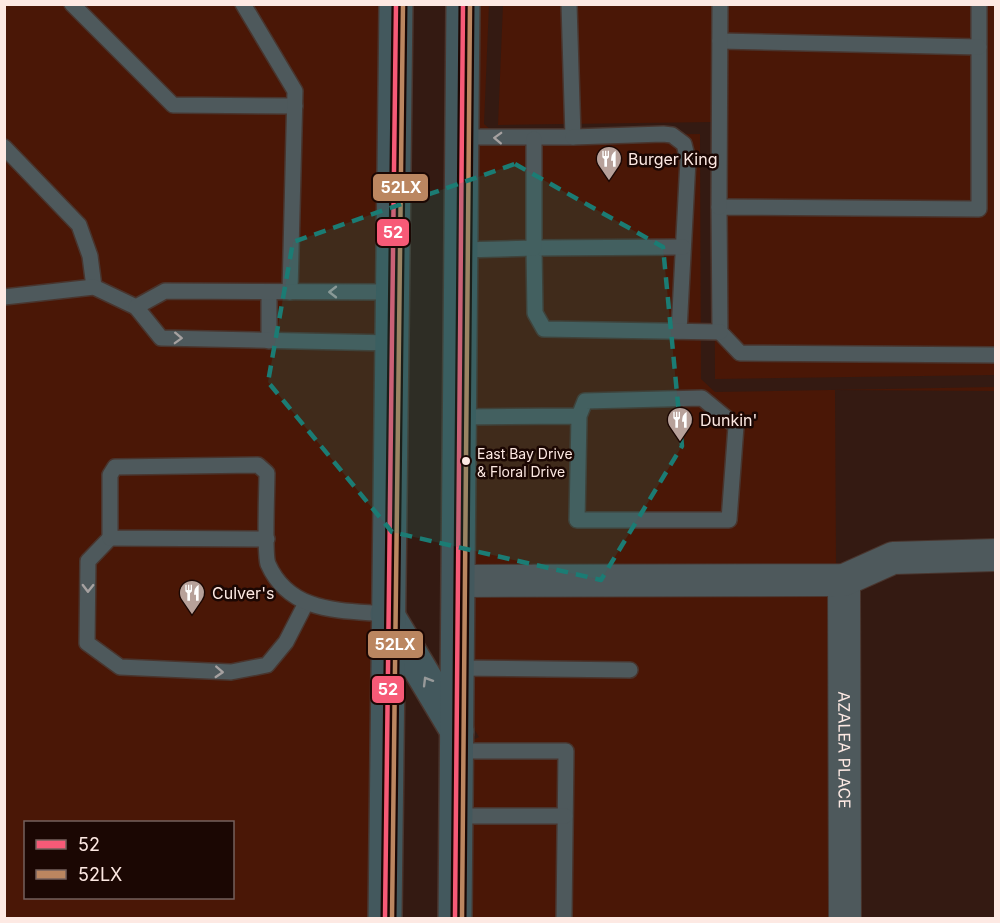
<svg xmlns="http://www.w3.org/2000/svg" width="1000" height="923" font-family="Inter,sans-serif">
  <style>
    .built { fill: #4a1706; fill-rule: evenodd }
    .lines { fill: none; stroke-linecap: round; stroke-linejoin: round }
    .service-casing { stroke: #49352e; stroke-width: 18 }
    .minor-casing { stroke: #49352e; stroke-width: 34 }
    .primary-casing { stroke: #49352e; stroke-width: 36 }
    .service { stroke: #4e595c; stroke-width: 15 }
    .minor { stroke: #4e595c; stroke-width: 32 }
    .primary { stroke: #43585d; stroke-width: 33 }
    .bus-1-casing { stroke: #1b0703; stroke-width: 9 }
    .bus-2-casing { stroke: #1b0703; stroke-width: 9 }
    .bus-1 { stroke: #f75a77; stroke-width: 4.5 }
    .bus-2 { stroke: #bb8660; stroke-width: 4.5 }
    .oneway { stroke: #a6a1a0 }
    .oneway2 { stroke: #979999 }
    .marked { fill: #1b7c74; fill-opacity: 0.2; stroke: #1b7c74; stroke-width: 4.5; stroke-dasharray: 12 8; stroke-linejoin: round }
    .bus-dot { fill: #fde9e3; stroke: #1b0703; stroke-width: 2 }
    .labels { text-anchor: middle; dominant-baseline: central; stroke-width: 5; stroke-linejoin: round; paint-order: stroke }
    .bus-label { font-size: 14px; fill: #fde9e3; stroke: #1b0703; text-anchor: start }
    .poi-label { font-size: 16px; fill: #fde9e3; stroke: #1b0703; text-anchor: start }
    .street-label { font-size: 16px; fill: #fde9e3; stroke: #1b0703 }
    .line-badge { stroke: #1b0703; stroke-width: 2 }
    .badge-label { font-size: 16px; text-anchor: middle; font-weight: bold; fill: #fff }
  </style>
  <rect width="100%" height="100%" fill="#341a12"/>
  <!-- built -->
  <g class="built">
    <path d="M489,4l-5,120 15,13 201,-3 1,245 14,13 280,-5 1,4 -161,-1 1,176h-361l5,-561z"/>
    <path d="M5,5h374l-8,600 -6,3 6,10 -3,300h-363zM26,822h206v76h-206z"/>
    <path d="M503,5h492v370l-280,4 -1,-257 -216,3z"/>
    <path d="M475,595h353l1,323h-357l1,-178 6,-3 -6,-10z"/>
  </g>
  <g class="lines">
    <defs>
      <g id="service">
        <path d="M72,4l101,101 122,1"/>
        <path d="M243,4l52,87 -5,201"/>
        <path d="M979,4v205l-260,-2 1,125 20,21 256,2"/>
        <path d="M720,41l259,6"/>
        <path d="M462,137h111l-4,-133"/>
        <path d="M573,137l90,-3 9,1 12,9 4,16 -9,171"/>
        <path d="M4,147l75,78 11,31 4,31"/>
        <path d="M719,207l1,-203"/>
        <path d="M683,247l-149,1 1,65 9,16 176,3"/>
        <path d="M461,250l73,-2v-109"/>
        <path d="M269,292v49"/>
        <path d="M4,297l90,-10 42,20"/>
        <path d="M391,343l-230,-5 -25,-31 29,-16 227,1"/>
        <path d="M460,417l119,-1 -2,104h152l7,-94 -34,-28 -117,3 -6,15"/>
        <path d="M110,538l-22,23 -1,82 33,24 111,5 36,-7 19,-23 20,-39"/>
        <path d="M267,539l-157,-1v-63l5,-8 143,-2 9,8c0,15 -3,81 1,91 22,50 74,46 119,50"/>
        <path d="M458,668l172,2"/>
        <path d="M457,751h109l-2,167"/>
        <path d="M456,816h109"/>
      </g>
      <g id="minor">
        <path id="s1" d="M844,580l1,338"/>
        <path d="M458,581l386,-1 49,-22 103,-3"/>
      </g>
      <g id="primary">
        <path d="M387,614l70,117"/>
        <path d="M385,918l11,-914"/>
        <path d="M455,918l8,-914"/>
      </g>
    </defs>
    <!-- service casing -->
    <use href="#service" class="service-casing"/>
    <!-- minor casing -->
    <use href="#minor" class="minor-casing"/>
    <!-- primary casing -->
    <use href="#primary" class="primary-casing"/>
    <!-- service -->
    <use href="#service" class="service"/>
    <!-- minor -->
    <use href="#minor" class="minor"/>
    <!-- primary -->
    <use href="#primary" class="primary"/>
    <defs>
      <g id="bus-1">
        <path d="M385,918l11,-914"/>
        <path d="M455,918l8,-914"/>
      </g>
      <g id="bus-2">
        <path d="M392,918l11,-914"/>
        <path d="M462,918l8,-914"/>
      </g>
    </defs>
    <!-- bus-1 casing -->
    <use href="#bus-1" class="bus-1-casing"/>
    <!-- bus-2 casing -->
    <use href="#bus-2" class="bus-2-casing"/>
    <!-- bus-1 -->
    <use href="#bus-1" class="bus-1"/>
    <!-- bus-2 -->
    <use href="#bus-2" class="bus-2"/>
  </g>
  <!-- one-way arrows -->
  <defs><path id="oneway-chevron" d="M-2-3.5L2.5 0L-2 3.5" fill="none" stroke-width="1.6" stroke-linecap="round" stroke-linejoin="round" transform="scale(1.5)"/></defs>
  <g class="oneway">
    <use href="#oneway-chevron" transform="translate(498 138) rotate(-178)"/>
    <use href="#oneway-chevron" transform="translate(333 292) rotate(-180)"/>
    <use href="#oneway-chevron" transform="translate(178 338) rotate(2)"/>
    <use href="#oneway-chevron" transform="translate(88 588) rotate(91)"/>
    <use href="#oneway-chevron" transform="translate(219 672) rotate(3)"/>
  </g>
  <use class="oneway2" href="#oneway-chevron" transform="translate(427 681) rotate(-121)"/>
  <!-- marked area -->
  <path class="marked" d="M515,164l148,83 19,199 -81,134 -209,-48 -124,-150 25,-140z"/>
  <!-- icons -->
  <defs>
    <symbol id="restaurant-pin" viewBox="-11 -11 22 30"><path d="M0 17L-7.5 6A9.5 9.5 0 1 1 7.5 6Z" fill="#b7a19a" stroke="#1b0703"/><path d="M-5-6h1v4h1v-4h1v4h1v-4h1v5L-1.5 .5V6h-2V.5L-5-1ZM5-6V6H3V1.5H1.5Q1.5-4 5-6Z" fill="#fff"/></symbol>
  </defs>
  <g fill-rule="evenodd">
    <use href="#restaurant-pin" x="594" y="144" width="30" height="40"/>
    <use href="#restaurant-pin" x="665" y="405" width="30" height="40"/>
    <use href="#restaurant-pin" x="177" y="578" width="30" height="40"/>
  </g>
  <!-- markers -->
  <circle class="bus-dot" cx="466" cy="461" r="5"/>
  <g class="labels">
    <!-- bus labels -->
    <g class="bus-label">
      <text x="477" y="453">East Bay Drive<tspan x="477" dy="18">&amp; Floral Drive</tspan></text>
    </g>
    <!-- poi labels -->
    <g class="poi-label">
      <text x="628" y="159">Burger King</text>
      <text x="700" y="420">Dunkin'</text>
      <text x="212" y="593">Culver's</text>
    </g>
    <!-- street labels -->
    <g class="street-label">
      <text stroke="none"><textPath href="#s1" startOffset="170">AZALEA PLACE</textPath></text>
    </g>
  </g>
  <g class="line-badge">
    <rect x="372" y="173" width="57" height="29" rx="6" fill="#bb8660"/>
    <rect x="376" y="218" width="34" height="29" rx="6" fill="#f75a77"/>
    <rect x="367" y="630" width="57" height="29" rx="6" fill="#bb8660"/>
    <rect x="371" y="675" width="34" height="29" rx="6" fill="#f75a77"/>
  </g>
  <g class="badge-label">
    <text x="401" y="193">52LX</text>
    <text x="393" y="238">52</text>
    <text x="395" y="650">52LX</text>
    <text x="388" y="695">52</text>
  </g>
  <!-- border -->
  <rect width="1000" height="923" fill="none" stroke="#fde9e3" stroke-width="12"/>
  <!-- legend -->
  <rect x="24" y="821" width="210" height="78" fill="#1b0703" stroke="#75615d" stroke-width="1.5"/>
  <rect x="36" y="840" width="30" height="9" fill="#f75a77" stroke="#75615d" stroke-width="1.5"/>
  <text x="78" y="851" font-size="18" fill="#fde9e3">52</text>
  <rect x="36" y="870" width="30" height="9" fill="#bb8660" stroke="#75615d" stroke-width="1.5"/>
  <text x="78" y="881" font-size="18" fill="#fde9e3">52LX</text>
</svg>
